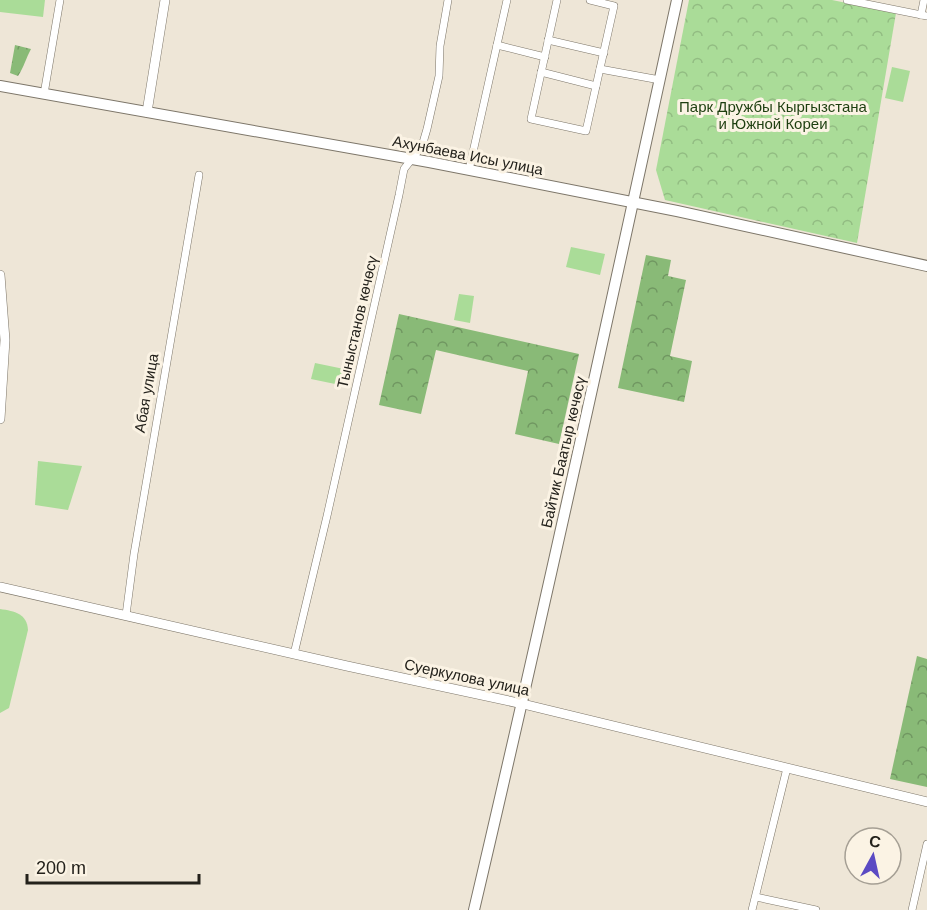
<svg xmlns="http://www.w3.org/2000/svg" width="927" height="910" font-family="Arial,sans-serif">
  <style>
    .grass { fill: #aadc98 }
    .forest { fill: url(#forest-crowns) }
    .park { fill: url(#park-crowns) }
    .lines { fill: none; stroke-linecap: round; stroke-linejoin: round }
    .street-casing { stroke: #7d7669; stroke-width: 8 }
    .secondary-casing { stroke: #7d7669; stroke-width: 10 }
    .primary-casing { stroke: #7d7669; stroke-width: 12 }
    .street { stroke: #fff; stroke-width: 7 }
    .secondary { stroke: #fff; stroke-width: 9 }
    .primary { stroke: #fff; stroke-width: 10 }
    .labels { text-anchor: middle; dominant-baseline: central; stroke-width: 6; stroke-linejoin: round; paint-order: stroke }
    .park-label { font-size: 15px; fill: #1d3e0f; stroke: #fbf3e4 }
    .street-label { font-size: 15px; fill: #23211b; stroke: #fbf3e4 }
  </style>
  <defs>
    <pattern id="forest-crowns" width="20" height="18" patternUnits="userSpaceOnUse" patternTransform="scale(1.5)"><rect width="20" height="18" fill="#89ba77"/><path d="M2 6a3 3 0 1 1 6 0M12 15a3 3 0 1 1 6 0" fill="none" stroke="#709761"/></pattern>
    <pattern id="park-crowns" width="20" height="18" patternUnits="userSpaceOnUse" patternTransform="scale(1.5)"><rect width="20" height="18" fill="#aadc98"/><path d="M2 6a3 3 0 1 1 6 0M12 15a3 3 0 1 1 6 0" fill="none" stroke="#92bc82"/></pattern>
  </defs>
  <rect width="100%" height="100%" fill="#eee6d7"/>
  <!-- grass -->
  <g class="grass">
    <path d="M0,0h45l-2,17 -43,-5z"/>
    <path d="M892,67l18,4 -7,31 -18,-4z"/>
    <path d="M571,247l34,7 -5,21 -34,-8z"/>
    <path d="M459,294l15,2 -4,27 -16,-3z"/>
    <path d="M315,363l29,6 -4,16 -29,-6z"/>
    <path d="M38,461l44,5 -14,44 -33,-5z"/>
    <path d="M0,609c15,2 27,5 28,21l-19,78 -9,5z"/>
  </g>
  <!-- forest -->
  <g class="forest">
    <path d="M15,45l16,4c-5,9 -7,18 -13,27l-8,-3z"/>
    <path d="M646,255l25,5 -3,16 18,4 -16,76 22,5 -8,41 -66,-14z"/>
    <path d="M399,314l180,40 -20,90 -44,-10 13,-63 -92,-21 -15,64 -42,-9z"/>
    <path d="M917,656l10,3v128l-37,-8z"/>
  </g>
  <!-- park -->
  <path class="park" d="M689,0h143l64,13 -39,230 -192,-43 -9,-30z"/>
  <g class="lines">
    <defs>
      <g id="street">
        <path d="M557,0l-26,119 55,12 28,-125 -24,-6"/>
        <path d="M847,0l80,16"/>
        <path d="M921,15l3,-15"/>
        <path d="M548,40l56,13"/>
        <path d="M497,45l48,12"/>
        <path d="M600,69l60,11"/>
        <path d="M541,72l55,14"/>
        <path d="M44,94l16,-94"/>
        <path d="M469,170l38,-170"/>
        <path d="M126,615l8,-61 65,-379"/>
        <path d="M294,654l33,-138 72,-321 5,-26 18,-23 5,-17 12,-53 1,-30 8,-46"/>
        <path d="M756,897l60,13"/>
        <path d="M752,910l35,-142"/>
        <path d="M912,910l15,-66"/>
      </g>
      <g id="secondary">
        <path d="M147,112l18,-112"/>
        <path d="M0,275l5,65 -5,79"/>
        <path d="M0,587l347,79 176,38 404,98"/>
      </g>
      <g id="primary">
        <path d="M0,86l429,76 248,49 250,55"/>
        <path d="M474,910c71,-303 137,-606 203,-910"/>
      </g>
    </defs>
    <!-- street casing -->
    <use href="#street" class="street-casing"/>
    <!-- secondary casing -->
    <use href="#secondary" class="secondary-casing"/>
    <!-- primary casing -->
    <use href="#primary" class="primary-casing"/>
    <!-- street -->
    <use href="#street" class="street"/>
    <!-- secondary -->
    <use href="#secondary" class="secondary"/>
    <!-- primary -->
    <use href="#primary" class="primary"/>
  </g>
  <g class="labels">
    <!-- park labels -->
    <g class="park-label">
      <text x="773" y="106">Парк Дружбы Кыргызстана<tspan x="773" dy="17">и Южной Кореи</tspan></text>
    </g>
    <!-- street labels -->
    <g class="street-label">
      <text transform="translate(468 155) rotate(11)">Ахунбаева Исы улица</text>
      <text transform="translate(357 322) rotate(-77)">Тыныстанов көчөсү</text>
      <text transform="translate(146 393) rotate(-80)">Абая улица</text>
      <text transform="translate(563 452) rotate(-77)">Байтик Баатыр көчөсү</text>
      <text transform="translate(467 677) rotate(12)">Суеркулова улица</text>
    </g>
  </g>
  <!-- north arrow -->
  <g transform="translate(873 856) rotate(8)"><circle r="28" fill="#fbf3e4" stroke="#a59f94" stroke-width="1.5"/>
  <path d="M0-4.5L10 22L0 15L-10 22Z" fill="#5b4ac3"/>
  <text y="-9" font-size="16" font-weight="bold" text-anchor="middle" fill="#23211b">С</text>
  </g>
  <!-- scale -->
  <path d="M27 874v9h172v-9" fill="none" stroke="#23211b" stroke-width="3"/>
  <text x="36" y="874" font-size="18" fill="#23211b" stroke="#fbf3e4" stroke-width="4.5" paint-order="stroke">200 m</text>
</svg>
